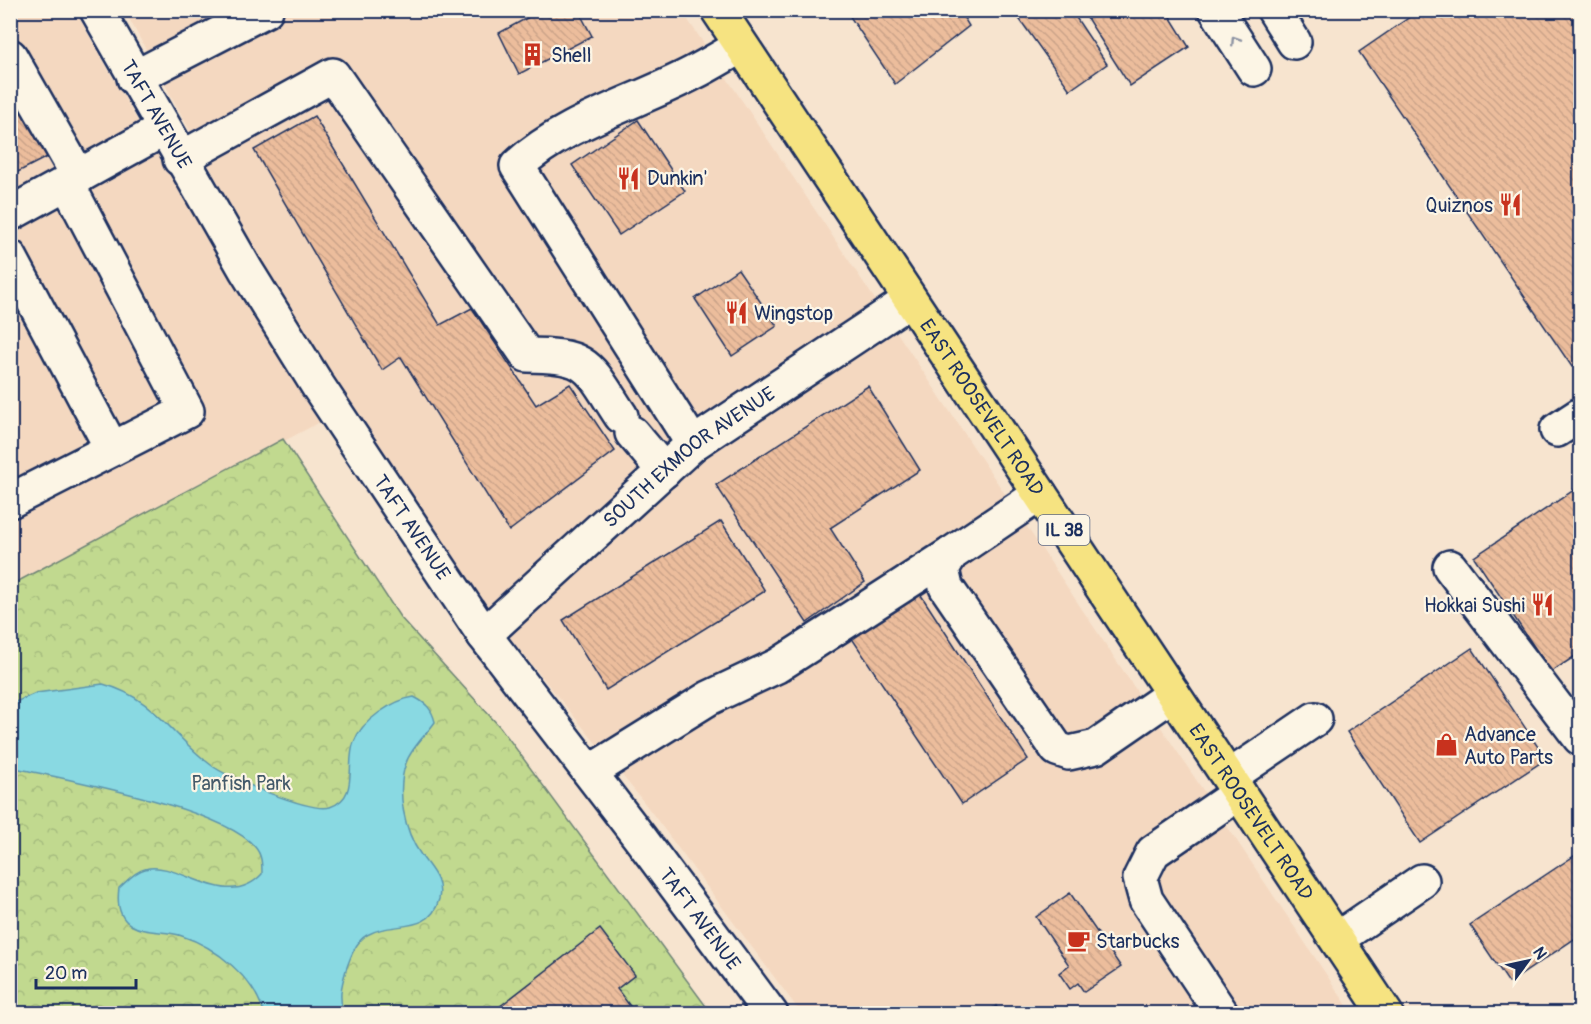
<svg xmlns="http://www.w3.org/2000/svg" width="1591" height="1024" font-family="Pangolin,sans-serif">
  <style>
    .built { fill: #f4d8c0 }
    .park { fill: url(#park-crowns); stroke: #6e8476; stroke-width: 1.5 }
    .water { fill: #89d9e2; stroke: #5d95ad; stroke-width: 1.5 }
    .building { fill: url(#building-back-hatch); stroke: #1b2f5e; stroke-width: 1.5 }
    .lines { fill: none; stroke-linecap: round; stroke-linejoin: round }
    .minor-casing { stroke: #1b2f5e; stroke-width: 38 }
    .major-casing { stroke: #1b2f5e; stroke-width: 38 }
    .minor { stroke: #fcf5e5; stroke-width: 33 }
    .major { stroke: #f6e381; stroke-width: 33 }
    .oneway { stroke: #8c92a2 }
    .labels { text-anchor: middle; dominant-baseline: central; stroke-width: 4.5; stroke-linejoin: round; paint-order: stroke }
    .shield { fill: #fcf5e5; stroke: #5e6a86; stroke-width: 1.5 }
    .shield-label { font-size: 18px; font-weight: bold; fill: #1b2f5e }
    .poi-label { font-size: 20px; fill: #1b2f5e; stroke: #fcf5e5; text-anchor: start }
    .street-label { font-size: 20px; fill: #1b2f5e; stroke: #fcf5e5 }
    .park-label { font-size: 20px; fill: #445a6a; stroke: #fcf5e5 }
  </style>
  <defs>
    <pattern id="park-crowns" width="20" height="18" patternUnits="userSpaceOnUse" patternTransform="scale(1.5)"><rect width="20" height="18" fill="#c1d98f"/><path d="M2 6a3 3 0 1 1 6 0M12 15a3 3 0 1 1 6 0" fill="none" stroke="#a5bb7e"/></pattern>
    <pattern id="building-back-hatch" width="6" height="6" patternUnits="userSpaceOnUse" patternTransform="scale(1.5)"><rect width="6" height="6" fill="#ecbd9c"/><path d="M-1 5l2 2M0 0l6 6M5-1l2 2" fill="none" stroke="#caa389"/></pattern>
  </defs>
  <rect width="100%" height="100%" fill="#f7e4cf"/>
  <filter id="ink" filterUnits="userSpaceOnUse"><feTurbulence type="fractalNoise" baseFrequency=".0167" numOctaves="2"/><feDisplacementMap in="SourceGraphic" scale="12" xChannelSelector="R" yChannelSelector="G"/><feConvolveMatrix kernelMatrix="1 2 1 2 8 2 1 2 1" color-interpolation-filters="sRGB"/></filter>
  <g filter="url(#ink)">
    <!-- built -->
    <g class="built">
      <path d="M11,11h64l70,123 179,286 -313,165z"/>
      <path d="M125,11h557l670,1002h-551l-158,-212 -132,-162 -64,-86 -181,-282z"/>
    </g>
    <!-- park -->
    <path class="park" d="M283,439l117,178 100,110 211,286 -700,1v-429z"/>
    <!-- water -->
    <path class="water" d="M103,684c52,14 68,51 108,81 16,13 100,48 119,42 30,-10 15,-43 24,-65 7,-21 39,-42 60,-45 12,6 18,12 21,25 -9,13 -24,26 -29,41 -10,28 -2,68 15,92 10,15 22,25 18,44 -9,37 -47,21 -72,36 -11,6 -17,23 -21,35 -5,17 -7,26 -3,43h-79c-10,-35 -48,-66 -82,-77 -15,-6 -37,-2 -51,-11 -13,-8 -14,-23 -12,-37 7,-6 16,-17 26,-19 33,-10 81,44 117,5 0,-10 0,-19 -7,-27 -34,-40 -189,-67 -244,-80v-63l25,-11z"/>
    <!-- building -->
    <g class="building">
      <path d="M542,10h36l14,26 -73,38 -20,-41z"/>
      <path d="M856,10h109l-4,3 8,13 -74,58 -46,-69z"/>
      <path d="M1013,10h58l36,54 -37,26z"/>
      <path d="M1082,10h84l23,37 -59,39z"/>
      <path d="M1420,10h160v351l-8,6 -213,-315z"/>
      <path d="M10,67l47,85 -47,24z"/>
      <path d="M314,116l126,209 32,-17 64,97 34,-21 45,67 -106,80 -108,-174 -19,13 -128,-220z"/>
      <path d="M638,120l47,71 -66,44 -47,-70z"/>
      <path d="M738,269l39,57 -45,30 -37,-57z"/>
      <path d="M868,386l52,84 -90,58 35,54 -58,41 -91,-138z"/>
      <path d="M1580,486v167l-29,19 -77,-115z"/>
      <path d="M721,521l44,70 -159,99 -43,-70z"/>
      <path d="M917,589l111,170 -66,45 -111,-167z"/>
      <path d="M1472,648l74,111 -126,84 -73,-111z"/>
      <path d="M1577,854l3,5v76l-71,48 -39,-58z"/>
      <path d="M1070,893l51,74 -37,25 -6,-9 -8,6 -11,-16 10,-8 -33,-48z"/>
      <path d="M600,929l35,46 -18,14 19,25h-146z"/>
      <path d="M996,1006l5,8h-17z"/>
    </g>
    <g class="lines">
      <defs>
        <g id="minor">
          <path id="s1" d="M97,10l149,260 72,116 166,249 156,203 131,176"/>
          <path d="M1216,10l38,59"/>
          <path d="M1274,10l20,32"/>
          <path d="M10,56l69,121"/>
          <path d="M134,78l132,-68"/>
          <path d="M180,159l153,-84 194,280c63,0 61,11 94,61"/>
          <path d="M10,214l154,-85"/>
          <path d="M10,257l102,192"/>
          <path d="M1557,430l23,-15"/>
          <path d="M632,433l32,38"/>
          <path d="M693,444l-176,-278c47,-44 119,-63 176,-93 16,-8 32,-18 48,-27"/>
          <path d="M1040,494l-89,60 -9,15 4,18 111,162 12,4 27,-6 77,-53"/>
          <path d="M10,501l177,-90 -120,-228"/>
          <path d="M1450,567l130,171"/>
          <path id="s2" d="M484,635l209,-191 217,-144"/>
          <path d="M590,772l119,-74 68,-32 174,-112"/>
          <path d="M1229,777l86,-58"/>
          <path d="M1337,939l85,-58"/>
          <path d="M1222,1014l-76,-114 -6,-22 13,-26 86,-59"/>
        </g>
        <g id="major">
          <path id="s3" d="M718,10l668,1004"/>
        </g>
      </defs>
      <!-- minor casing -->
      <use href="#minor" class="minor-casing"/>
      <!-- major casing -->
      <use href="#major" class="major-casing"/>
      <!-- minor -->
      <use href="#minor" class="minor"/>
      <!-- major -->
      <use href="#major" class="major"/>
    </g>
    <!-- one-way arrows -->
    <defs><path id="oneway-chevron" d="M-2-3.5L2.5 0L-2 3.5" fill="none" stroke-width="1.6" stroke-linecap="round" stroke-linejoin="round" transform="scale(1.5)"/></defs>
    <use class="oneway" href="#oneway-chevron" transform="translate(1235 40) rotate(-123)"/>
  </g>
  <!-- icons -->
  <defs>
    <symbol id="building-bare" viewBox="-9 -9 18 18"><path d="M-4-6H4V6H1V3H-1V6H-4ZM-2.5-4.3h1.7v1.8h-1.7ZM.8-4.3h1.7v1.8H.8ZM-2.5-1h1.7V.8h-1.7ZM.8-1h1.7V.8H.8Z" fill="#c8321e" stroke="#fcf5e5" stroke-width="2.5" paint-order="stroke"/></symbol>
    <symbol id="restaurant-bare" viewBox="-9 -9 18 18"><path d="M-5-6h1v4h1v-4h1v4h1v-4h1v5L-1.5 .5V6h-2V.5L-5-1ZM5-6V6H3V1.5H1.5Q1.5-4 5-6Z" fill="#c8321e" stroke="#fcf5e5" stroke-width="2.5" paint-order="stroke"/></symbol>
    <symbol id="shop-bare" viewBox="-9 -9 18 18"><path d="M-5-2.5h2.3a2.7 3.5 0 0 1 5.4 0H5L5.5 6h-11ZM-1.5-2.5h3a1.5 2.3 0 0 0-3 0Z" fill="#c8321e" stroke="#fcf5e5" stroke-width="2.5" paint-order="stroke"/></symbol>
    <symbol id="cafe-bare" viewBox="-9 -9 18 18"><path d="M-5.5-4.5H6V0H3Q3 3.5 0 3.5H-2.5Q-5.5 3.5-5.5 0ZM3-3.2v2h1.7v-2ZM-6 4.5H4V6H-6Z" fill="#c8321e" stroke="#fcf5e5" stroke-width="2.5" paint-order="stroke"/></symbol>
  </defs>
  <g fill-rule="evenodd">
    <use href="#building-bare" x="516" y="38" width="33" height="33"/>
    <use href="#restaurant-bare" x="612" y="162" width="33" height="33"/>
    <use href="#restaurant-bare" x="1494" y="188" width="33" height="33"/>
    <use href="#restaurant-bare" x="720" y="296" width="33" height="33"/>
    <use href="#restaurant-bare" x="1526" y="588" width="33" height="33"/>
    <use href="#shop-bare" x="1430" y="728" width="33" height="33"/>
    <use href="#cafe-bare" x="1062" y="924" width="33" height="33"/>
  </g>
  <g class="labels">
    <!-- shield labels -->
    <rect class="shield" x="1038.5" y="515" width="51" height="30" rx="4.5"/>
    <g class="shield-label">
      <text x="1064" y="530">IL 38</text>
    </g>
    <!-- poi labels -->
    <g class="poi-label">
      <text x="551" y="55">Shell</text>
      <text x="647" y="178">Dunkin'</text>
      <text x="1493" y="205" text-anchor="end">Quiznos</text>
      <text x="754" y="313">Wingstop</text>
      <text x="1525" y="605" text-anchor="end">Hokkai Sushi</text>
      <text x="1464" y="734">Advance<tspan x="1464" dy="23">Auto Parts</tspan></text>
      <text x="1096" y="941">Starbucks</text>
    </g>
    <!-- street labels -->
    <g class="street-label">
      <text stroke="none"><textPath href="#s1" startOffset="120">TAFT AVENUE</textPath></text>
      <text stroke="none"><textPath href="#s3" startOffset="477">EAST ROOSEVELT ROAD</textPath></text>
      <text stroke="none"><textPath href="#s2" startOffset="272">SOUTH EXMOOR AVENUE</textPath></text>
      <text stroke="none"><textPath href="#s1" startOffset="606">TAFT AVENUE</textPath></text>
      <text stroke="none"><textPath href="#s3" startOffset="963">EAST ROOSEVELT ROAD</textPath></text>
      <text stroke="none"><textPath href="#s1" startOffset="1092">TAFT AVENUE</textPath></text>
    </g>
    <!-- park labels -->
    <g class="park-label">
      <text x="241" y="783">Panfish Park</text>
    </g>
  </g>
  <!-- margin -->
  <rect width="1591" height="1024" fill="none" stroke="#fcf5e5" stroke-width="36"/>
  <rect x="18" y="18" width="1555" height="988" fill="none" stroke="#1b2f5e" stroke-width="2" filter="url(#ink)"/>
  <!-- north arrow -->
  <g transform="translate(1528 961) rotate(57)" stroke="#fcf5e5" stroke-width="4.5" paint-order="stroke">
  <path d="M0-4.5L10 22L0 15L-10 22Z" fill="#1b2f5e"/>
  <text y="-9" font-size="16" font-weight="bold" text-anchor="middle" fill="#1b2f5e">N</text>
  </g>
  <!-- scale -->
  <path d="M36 979v9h100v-9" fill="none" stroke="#1b2f5e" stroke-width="3"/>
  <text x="45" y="979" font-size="18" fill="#1b2f5e" stroke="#fcf5e5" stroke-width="4.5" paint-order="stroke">20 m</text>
</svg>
